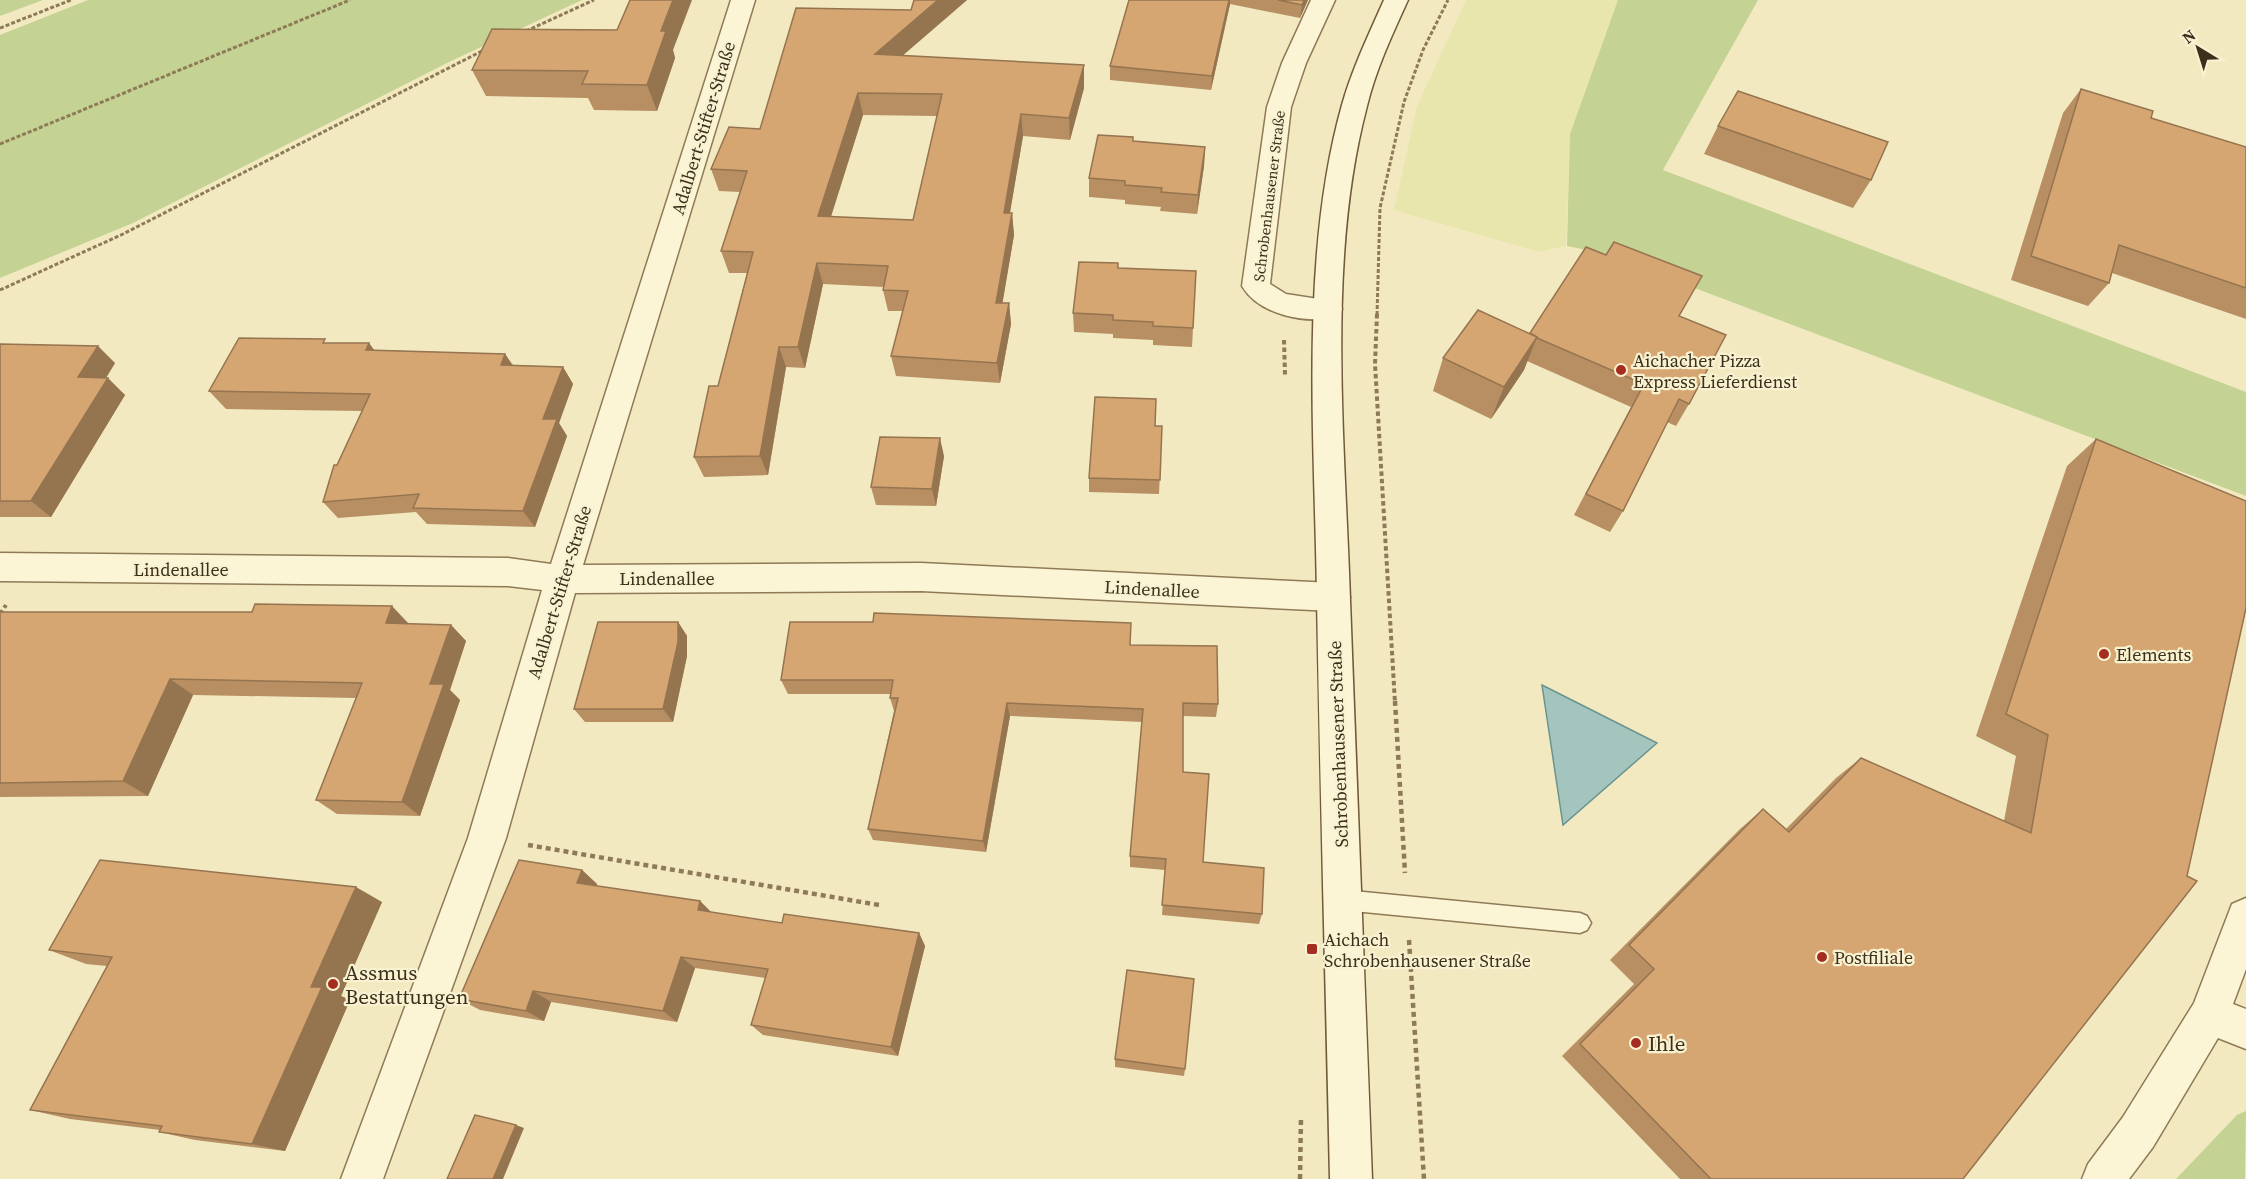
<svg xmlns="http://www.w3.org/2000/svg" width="2246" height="1179" font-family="'Source Serif 4',serif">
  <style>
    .farmland { fill: #e9e6ad }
    .green { fill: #c4d293 }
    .water { fill: #a4c5be; stroke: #6a948e; stroke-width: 1.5 }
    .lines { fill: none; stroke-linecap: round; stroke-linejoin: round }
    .lane-casing { stroke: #8e7a56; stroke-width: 3 }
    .street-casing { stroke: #8e7a56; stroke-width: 3 }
    .secondary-casing { stroke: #705b39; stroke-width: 3 }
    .path-far2 { stroke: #8e7a56; stroke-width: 3; stroke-dasharray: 4 2; stroke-linecap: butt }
    .path-far1 { stroke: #8e7a56; stroke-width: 4; stroke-dasharray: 4.5 3; stroke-linecap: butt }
    .path { stroke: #8e7a56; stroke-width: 4.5; stroke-dasharray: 5 4; stroke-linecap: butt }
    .lane { fill: #fcf5d5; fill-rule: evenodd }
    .street { fill: #fcf5d5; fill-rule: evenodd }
    .secondary { fill: #fcf5d5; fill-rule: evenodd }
    .wall { fill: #b78f62; fill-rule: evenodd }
    .shaded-wall { fill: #957450 }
    .building { fill: #d5a672; stroke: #957450; stroke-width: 1.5; fill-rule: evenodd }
    .poi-dot { fill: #a42d1f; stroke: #f9f2d1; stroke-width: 2 }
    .labels { text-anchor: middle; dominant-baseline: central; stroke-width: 4.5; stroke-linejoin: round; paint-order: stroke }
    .far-street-label { font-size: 15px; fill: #3c2f1c; stroke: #f9f2d1 }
    .street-label { font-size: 18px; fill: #3c2f1c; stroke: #f9f2d1 }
    .poi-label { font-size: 18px; fill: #3c2f1c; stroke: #f9f2d1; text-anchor: start }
    .near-poi-label { font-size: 21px; fill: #3c2f1c; stroke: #f9f2d1; text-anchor: start }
  </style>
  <rect width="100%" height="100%" fill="#f3e9c1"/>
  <!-- farmland -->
  <path class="farmland" d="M1466,0h152l-48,134 -4,112 -27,6 -145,-42 23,-104z"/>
  <!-- green -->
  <g class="green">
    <path d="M0,0h43l-43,16z"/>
    <path d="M88,0h494l-131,61 -318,162 -133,55v-243z"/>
    <path d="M1618,0h140l-95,170 583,222v104l-644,-243 -35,-7 3,-112z"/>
    <path d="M2246,1111l-1,68h-69l61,-64z"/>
  </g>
  <!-- water -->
  <path class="water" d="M1542,685l115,58 -94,82z"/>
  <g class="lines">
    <defs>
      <path id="lane" d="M1343,890l237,23 7,3 4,7 -4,7 -7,3 -237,-23 -7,-3 -3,-7 3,-7z"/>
      <g id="street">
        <path d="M731,0h24l-172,565 338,-2 412,20 12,4 5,10 -5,10 -12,4 -412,-20 -346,2 -69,245 -123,341h-42l127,-341 74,-248 -34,-4 -508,-5v-28l508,5 43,6z"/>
        <path d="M1311,0h24l-29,63 -15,44 -21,177 16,10 52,8 4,7 -4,7c-31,9 -79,-1 -96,-30l25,-179 15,-44z"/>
        <path d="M2246,898v71l-13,35 13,5v40l-28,-11 -65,109 -24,32h-47l6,-15 35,-47 71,-114 38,-99z"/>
      </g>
      <path id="secondary" d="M1384,0h24c-16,35 -32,69 -41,106 -41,155 -22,334 -17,494 7,193 15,386 22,579h-42c-4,-193 -10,-387 -13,-580 -2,-158 -18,-341 25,-494 10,-36 27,-71 42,-105z"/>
    </defs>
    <!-- lane casing -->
    <use href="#lane" class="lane-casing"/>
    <!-- street casing -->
    <use href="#street" class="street-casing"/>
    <!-- secondary casing -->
    <use href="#secondary" class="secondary-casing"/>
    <!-- path-far2 -->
    <g class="path-far2">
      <path d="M0,28l71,-28"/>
      <path d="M526,31l68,-31"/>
      <path d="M0,144l350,-144"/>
      <path d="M0,290l123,-56 361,-184"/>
      <path d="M1377,315l3,-107 24,-106 19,-52 25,-50"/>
    </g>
    <!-- path-far1 -->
    <g class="path-far1">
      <path d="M1377,314l-2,50 20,339"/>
      <path d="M1284,340l1,35"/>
      <path d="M0,614l6,-9"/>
    </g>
    <!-- path -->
    <g class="path">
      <path d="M1395,701l10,172"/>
      <path d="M528,845l351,60"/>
      <path d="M1409,940l15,239"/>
      <path d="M1300,1179l1,-62"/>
    </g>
    <!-- lane -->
    <use href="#lane" class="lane"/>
    <!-- street -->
    <use href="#street" class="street"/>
    <!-- secondary -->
    <use href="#secondary" class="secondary"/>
  </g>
  <!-- wall -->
  <g class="wall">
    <path d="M914,0h53l-64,55 181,33 -14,52 -47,-4 -13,77h2l2,22 -12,68h7l2,21 -11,59 -104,-7 -5,-20 12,-45h-15l-5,-21 1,-3 -61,-3 -18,84 -19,-1 -18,108 -64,2 -10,-20 24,-71 29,-113h-18l-8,-22 19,-59 -21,-1 -8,-22 49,-40 151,-119zM863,115l74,1 -24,104 -82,-3z"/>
    <path d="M1129,0h179l-8,18 -70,-14 -19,86 -101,-10v-14z"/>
    <path d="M673,50l2,8 -18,53 -63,-1 -6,-12 -102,-2 -14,-26z"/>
    <path d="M2081,89l70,29 95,29v172l-134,-46 -3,10 -21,23 -77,-26 52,-167z"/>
    <path d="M1718,126l153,54 -18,28 -149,-54z"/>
    <path d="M1133,137v4l72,6 -1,19 -7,48 -37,-3 1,-4 -36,-3v-4l-36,-3v-19z"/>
    <path d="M1606,255l74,61 9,88 -13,22 -9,-4 -44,89 -13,21 -36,-17 57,-108 -104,-46 -3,9 -33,49 -58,-28 10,-33 87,-25z"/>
    <path d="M1118,268l78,3 -4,76 -39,-2v-5l-40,-2v-4l-39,-2 -1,-19z"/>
    <path d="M328,343h41l5,7 131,4 8,11 50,2 10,17 -14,39 8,13 -32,91 -108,-3 -11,-12 -78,6 -15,-16 14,-37 25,-54 -136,-2 -17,-18z"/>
    <path d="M0,344l115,19 -9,15 19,17 -74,122h-51z"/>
    <path d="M1155,426h7l-3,68 -70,-2v-14z"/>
    <path d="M2096,439l150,62 -283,678h-283l-118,-123 72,-72 -24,-24 130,-131 23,-20 23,20 50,-51 25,-20 143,63 12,-65 -40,-20 91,-270z"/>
    <path d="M944,456l-8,50 -60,-1 -5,-18z"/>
    <path d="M0,612l451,13 15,16 -16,49 10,10 -40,116 -83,-2 -21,-14 40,-102 -163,-3 -45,101 -148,1z"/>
    <path d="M678,622l9,14v20l-14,66h-88l-11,-13z"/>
    <path d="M1131,645l87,59 -2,13 -33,-1v56l20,90 59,52 -3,10 -97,-9 3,-45 -35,-3v-11l12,-134 -132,-6 -24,136 -113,-12 -5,-11 26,-118 -4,-13v-4h-102l-7,-14z"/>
    <path d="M582,870l15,14v2l103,15 11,11 71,11 137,10 6,13 -27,110 -135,-21 -12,-10 14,-47 -70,-10 -18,54 -126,-20 -7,19 -64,-11 -21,-11z"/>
    <path d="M382,902l-41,94 9,4 -65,151 -90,-11 -36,-8 1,-2 -90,-11 -40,-9 77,-144 -21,-2 -37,-14z"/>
    <path d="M1115,1059l70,10 -1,7 -69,-9z"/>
  </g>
  <!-- shaded-wall -->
  <g class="shaded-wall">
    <path d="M673,0h19l-19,50 2,8 -18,53 -10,-26 14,-54z"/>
    <path d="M938,0h29l-88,76 -4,-22z"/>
    <path d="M1229,0h1v4l-19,86 1,-14z"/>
    <path d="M1304,0h4l-8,18 2,-13z"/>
    <path d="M1084,65v23l-14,52 -1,-22z"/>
    <path d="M858,93l5,22 -39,123 -6,-22z"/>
    <path d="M1021,114l2,22 -17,99 -2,-22z"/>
    <path d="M1205,147l-1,19 -7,48 1,-19z"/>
    <path d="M1012,213l2,22 -15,89 -3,-21z"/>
    <path d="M817,263l6,21 -18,84 -7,-21z"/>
    <path d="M1009,303l2,21 -11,59 -3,-20z"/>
    <path d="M1537,337l-13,33 -33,49 13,-32z"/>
    <path d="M369,343l13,18 -16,-11z"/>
    <path d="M98,346l17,17 -19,31 -18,-17z"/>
    <path d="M779,347l7,20 -18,108 -8,-19z"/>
    <path d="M505,354l11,17 -15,-6z"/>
    <path d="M563,367l10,17 -14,39 8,13 -32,91 -12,-16 20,-92z"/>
    <path d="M108,378l17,17 -74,122 -20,-16z"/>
    <path d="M940,438l4,18 -8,50 -4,-17z"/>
    <path d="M392,606l17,18 -23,-1z"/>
    <path d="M678,622l9,14v20l-14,66 -10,-13z"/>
    <path d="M451,625l15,16 -16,49 10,10 -40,116 -18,-14 28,-118z"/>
    <path d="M170,679l23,16 -45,101 -25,-15z"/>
    <path d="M1007,703l3,13 -24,136 -3,-11z"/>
    <path d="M582,870l15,14 -4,12 -16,-13z"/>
    <path d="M356,887l26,15 -41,94 9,4 -65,151 -33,-7 59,-157z"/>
    <path d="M700,901l13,13 -15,-4z"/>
    <path d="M919,933l6,13 -27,110 -7,-9z"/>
    <path d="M681,957l14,11 -18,54 -14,-11z"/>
    <path d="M533,991l18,11 -7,19 -18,-10z"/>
    <path d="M516,1125l8,3 -21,51h-10z"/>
  </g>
  <!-- building -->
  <g class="building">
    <path d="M630,0h43l-12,31h5l-19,54 -65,-1 6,-13 -116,-1 20,-41 125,1z"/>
    <path d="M914,0h24l-63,54 209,11 -15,53 -48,-4 -17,99h8l-16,90h13l-12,60 -106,-7 17,-65 -25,-1 5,-24 -71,-3 -19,84h-19l-19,109 -66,1 15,-71h9l35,-134 -32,-1 26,-80 -36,-2 18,-42 31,2 36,-121 115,2zM858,93l84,1 -29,126 -95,-4z"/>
    <path d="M1129,0h100l-17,76 -102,-10z"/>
    <path d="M1278,0h26l-2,5z"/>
    <path d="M2081,89l72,22 -2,7 95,29v141l-127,-43 -10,38 -78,-27z"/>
    <path d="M1738,91l150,51 -17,38 -153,-54z"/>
    <path d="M1098,135l35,2v4l72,6 -7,48 -37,-3 1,-4 -37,-3v-4l-36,-3z"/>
    <path d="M1614,242l88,34 -23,40 47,19 -37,69 -10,-5 -56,112 -37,-17 58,-110 -107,-46v-1l-7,-4 56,-86 20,8z"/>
    <path d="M1079,262l39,1v5l78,3 -3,57 -40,-2v-4l-40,-2v-5l-40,-2z"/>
    <path d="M1478,310l59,27 -33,50 -61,-29z"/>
    <path d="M239,338l86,1 -2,4h46l-3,7 139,4 -4,11 62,2 -20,52h14l-34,92 -110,-3 6,-14 -96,8 11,-37h3l33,-71 -161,-3z"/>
    <path d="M0,344l98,2 -20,31 30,1 -77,123h-31z"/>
    <path d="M1095,397l61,2 -1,27h7l-2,54 -71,-2z"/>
    <path d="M880,437l60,1 -8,51 -61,-2z"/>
    <path d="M2096,439l150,62v107l-59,268 10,5 -234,298h-252l-131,-135 74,-75 -25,-24 134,-136 26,23 72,-74 170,75 17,-98 -42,-21z"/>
    <path d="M255,604l137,2 -6,17 65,2 -21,59h14l-42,118 -86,-2 46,-117 -192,-4 -47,102 -123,2v-171h252z"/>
    <path d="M874,613l257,10 -1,22 87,1 1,58 -35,-1v69l26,2 -6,88 61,6 -2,46 -100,-9 4,-46 -36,-3 13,-147 -136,-6 -24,138 -115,-12 30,-131h-8l3,-18h-112l9,-58h83z"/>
    <path d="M598,622h80v20l-15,67h-89z"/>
    <path d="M100,860l256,27 -45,100h11l-70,157 -93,-12 3,-6 -132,-16 82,-153 -63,-7z"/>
    <path d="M519,860l63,10 -5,13 123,18 -2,9 84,13 2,-9 135,19 -28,114 -140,-22 17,-56 -87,-12 -18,54 -130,-20 -7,20 -67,-12z"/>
    <path d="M1127,970l67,9 -9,90 -70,-10z"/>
    <path d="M475,1115l41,10 -23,54h-46z"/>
  </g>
  <!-- markers -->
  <g class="poi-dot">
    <circle cx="1621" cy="370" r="6"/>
    <circle cx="2104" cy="654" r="6"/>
    <rect x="1306" y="943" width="12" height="12" rx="3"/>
    <circle cx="1822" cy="957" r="6"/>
    <circle cx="333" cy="984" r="6"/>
    <circle cx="1636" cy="1043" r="6"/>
  </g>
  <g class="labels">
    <!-- far-street labels -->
    <g class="far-street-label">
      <text transform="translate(1269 196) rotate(-83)">Schrobenhausener Straße</text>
    </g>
    <!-- street labels -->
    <g class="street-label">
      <text transform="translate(703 128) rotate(-73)">Adalbert-Stifter-Straße</text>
      <text x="181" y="569">Lindenallee</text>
      <text x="667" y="578">Lindenallee</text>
      <text transform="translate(1152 589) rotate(3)">Lindenallee</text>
      <text transform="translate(559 592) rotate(-73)">Adalbert-Stifter-Straße</text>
      <text transform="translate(1338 744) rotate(-92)">Schrobenhausener Straße</text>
    </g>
    <!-- poi labels -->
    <g class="poi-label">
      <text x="1633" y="360">Aichacher Pizza<tspan x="1633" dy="21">Express Lieferdienst</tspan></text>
      <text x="2116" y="654">Elements</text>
      <text x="1324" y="939">Aichach<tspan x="1324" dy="21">Schrobenhausener Straße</tspan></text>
      <text x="1834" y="957">Postfiliale</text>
    </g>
    <!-- near-poi labels -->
    <g class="near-poi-label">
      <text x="345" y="972">Assmus<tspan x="345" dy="24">Bestattungen</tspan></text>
      <text x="1648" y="1043">Ihle</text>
    </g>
  </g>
  <!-- north arrow -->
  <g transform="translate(2198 48) rotate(322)" stroke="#f9f2d1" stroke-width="4.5" paint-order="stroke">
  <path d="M0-4.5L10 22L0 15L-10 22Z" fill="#3c2f1c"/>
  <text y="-9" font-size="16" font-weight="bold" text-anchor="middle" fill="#3c2f1c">N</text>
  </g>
</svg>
